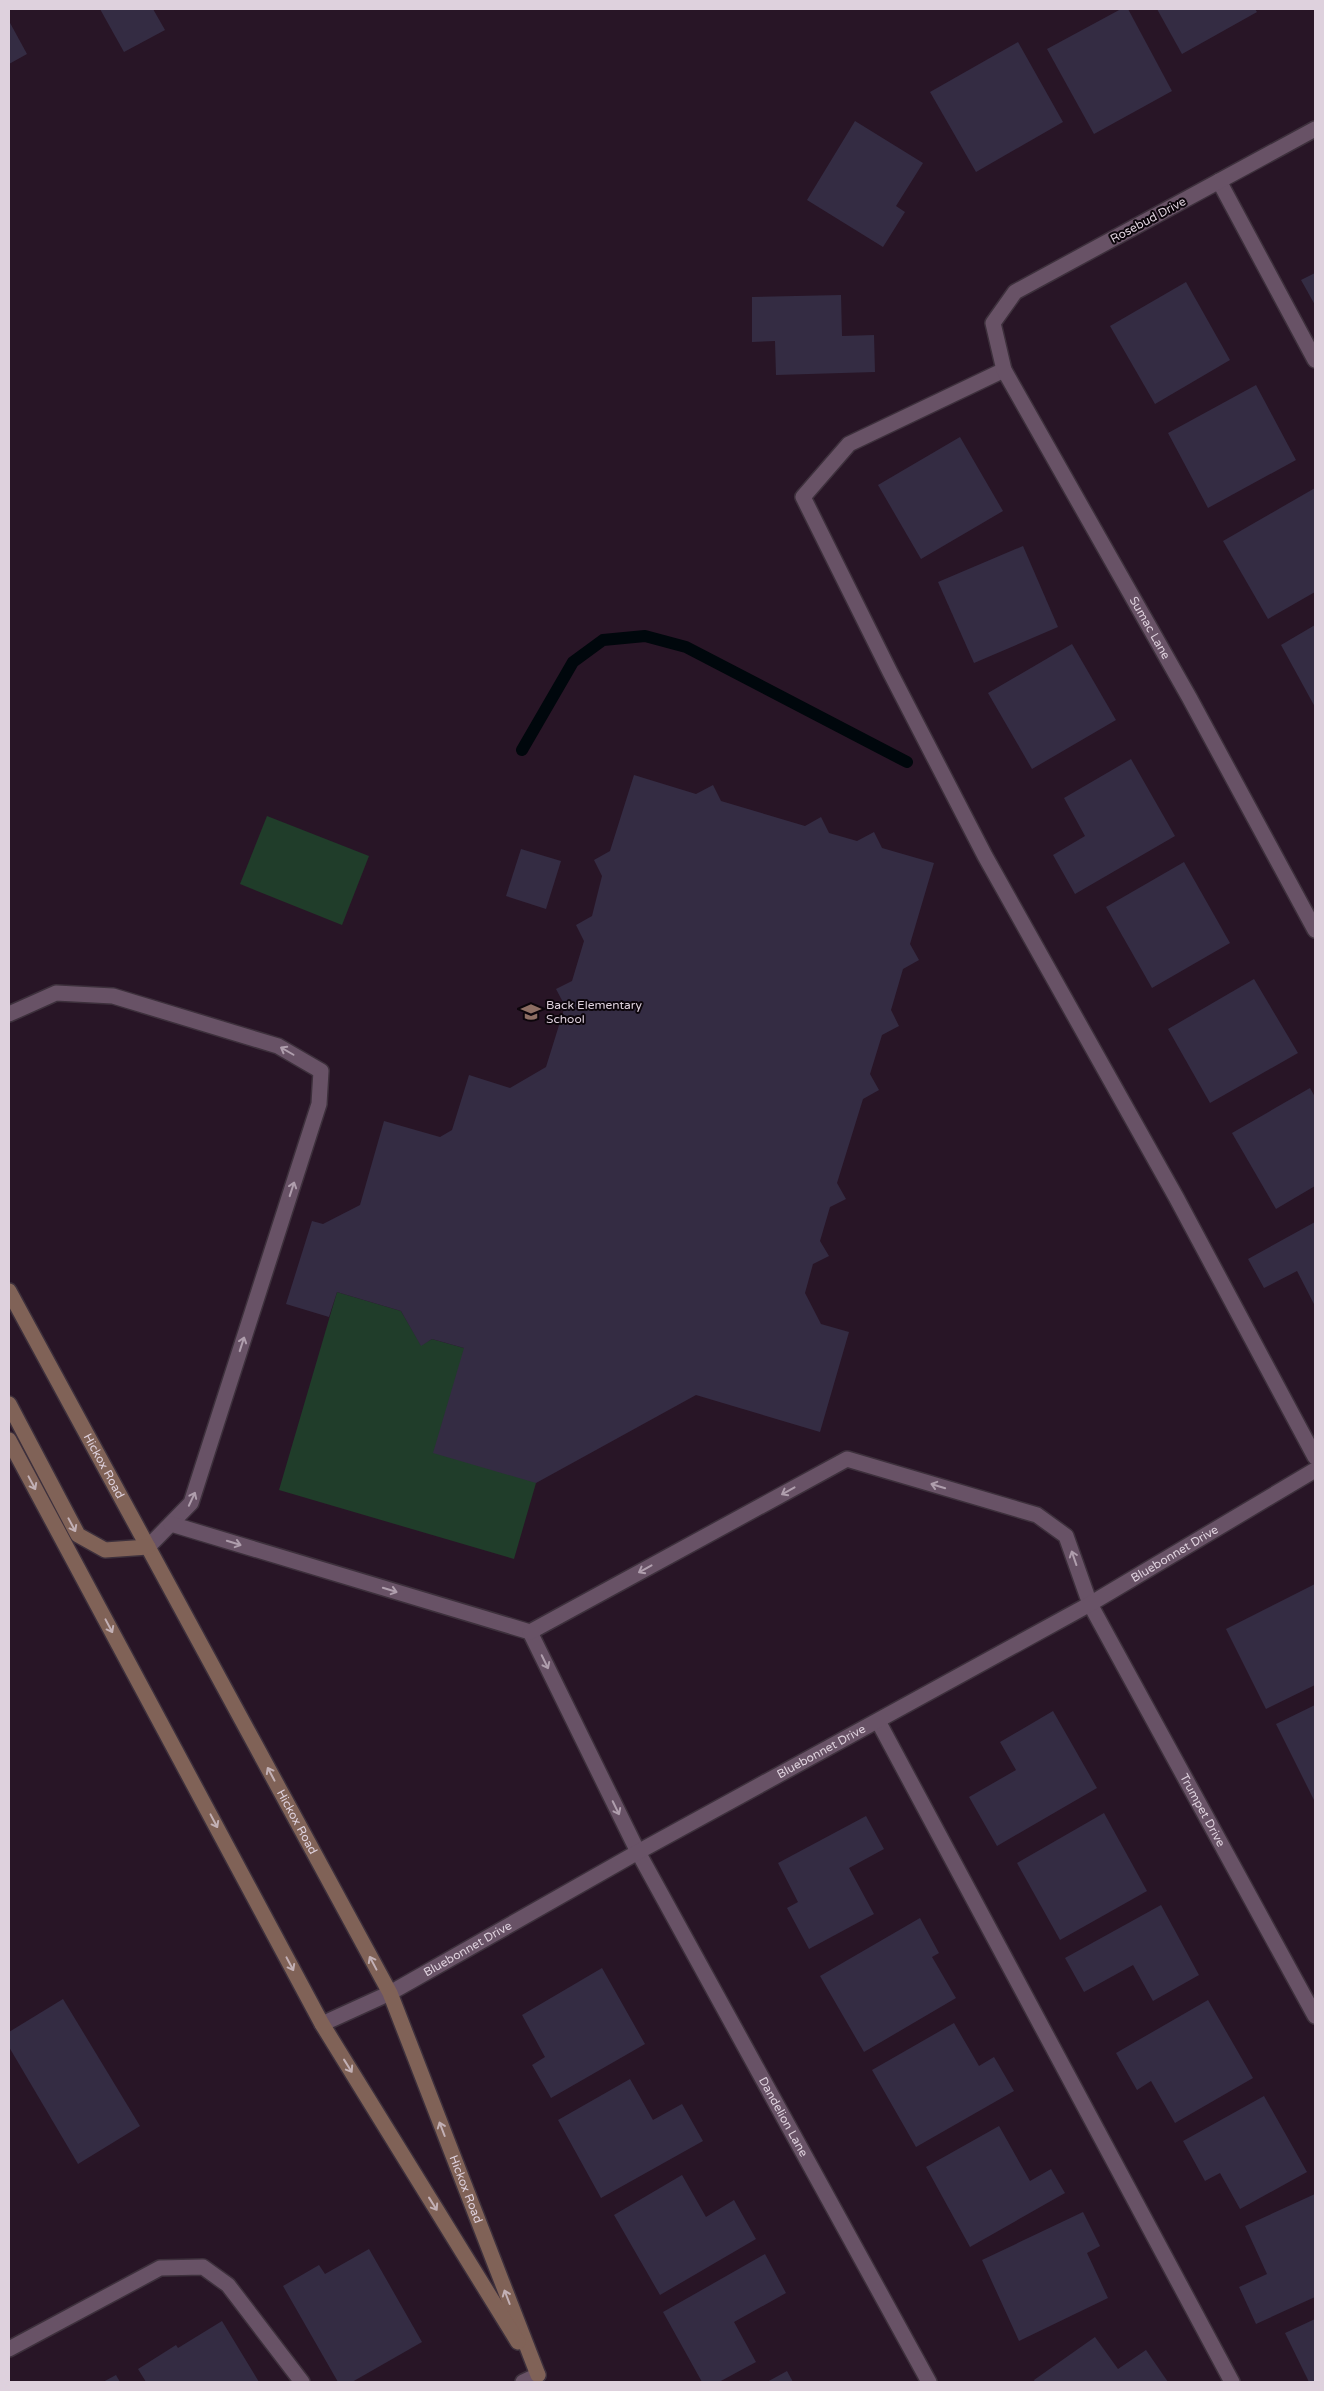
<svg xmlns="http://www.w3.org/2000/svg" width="1324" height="2391" font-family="'Varela Round',sans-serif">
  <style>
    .green { fill: #203d2a }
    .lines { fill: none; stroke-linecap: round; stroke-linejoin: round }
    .stream { stroke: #00070c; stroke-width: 12 }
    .building { fill: #342c43 }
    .lane-casing { stroke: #3d303c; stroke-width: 18 }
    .street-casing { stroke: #3d303c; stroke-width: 18 }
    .secondary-casing { stroke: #3d303c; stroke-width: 18 }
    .lane { stroke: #685266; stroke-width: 15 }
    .street { stroke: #685266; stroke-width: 15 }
    .secondary { stroke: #806257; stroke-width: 15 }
    .oneway { stroke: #af9ead }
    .oneway2 { stroke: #c2b0b5 }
    .labels { text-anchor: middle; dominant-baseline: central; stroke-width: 4; stroke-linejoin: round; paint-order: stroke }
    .street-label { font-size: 12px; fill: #ded1dd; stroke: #0c050b }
    .poi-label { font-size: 12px; fill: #ded1dd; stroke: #0c050b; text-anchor: start }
  </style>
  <rect width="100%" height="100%" fill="#281526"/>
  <!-- green -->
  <g class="green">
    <path d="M267,816l102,40 -27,69 -102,-41z"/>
    <path d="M337,1292l64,19 20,34 11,-6 32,9 72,135 -22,76 -235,-69z"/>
  </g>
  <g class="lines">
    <!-- stream -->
    <path class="stream" d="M522,750l51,-88 30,-22 42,-4 41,11 221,115"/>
  </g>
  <!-- building -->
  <g class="building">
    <path d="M100,9h53l12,21 -41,22z"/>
    <path d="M1121,9h7l44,82 -78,43 -47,-85z"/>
    <path d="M1157,9h98l2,3 -75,42z"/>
    <path d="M9,21l18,33 -18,10z"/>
    <path d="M1018,42l45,80 -87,50 -46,-80z"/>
    <path d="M855,121l68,42 -27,43 9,6 -22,35 -76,-47z"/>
    <path d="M1315,273v32l-14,-25z"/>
    <path d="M1186,282l44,78 -75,44 -45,-78z"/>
    <path d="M841,295l1,41 32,-1 1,37 -99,3 -1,-34 -23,1v-45z"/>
    <path d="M1256,385l40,75 -88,48 -40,-75z"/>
    <path d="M960,437l43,74 -82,48 -43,-74z"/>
    <path d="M1315,488v104l-47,27 -45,-78z"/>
    <path d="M1023,546l35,81 -84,36 -36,-81z"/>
    <path d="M1315,625v82l-34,-62z"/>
    <path d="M1072,644l44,76 -84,49 -44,-76z"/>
    <path d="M1131,759l44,77 -100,58 -22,-39 32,-19 -21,-38z"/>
    <path d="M634,775l62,19 17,-9 8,16 84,25 16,-9 8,16 28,8 17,-9 8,16 52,15 -24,81 9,16 -16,9 -12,41 8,16 -17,9 -12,39 9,16 -16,9 -26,84 9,16 -16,8 -10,34 9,15 -16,8 -8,29 16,31 28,8 -29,100 -124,-37 -160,88 -103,-30 31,-105 -32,-9 -11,7 -20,-35 -64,-19 -8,25 -43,-13 26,-83 11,3 37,-19 24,-84 56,16 12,-7 17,-55 41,13 36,-21 19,-61 -9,-17 16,-8 12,-40 -8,-16 16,-9 10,-40 -8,-16 16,-9z"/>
    <path d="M521,849l40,12 -15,48 -40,-13z"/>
    <path d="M1184,862l46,81 -78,45 -46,-81z"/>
    <path d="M1254,979l44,74 -88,50 -42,-74z"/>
    <path d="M1310,1088l5,9v89l-39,23 -44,-76z"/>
    <path d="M1315,1222v84l-18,-35 -33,17 -16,-29z"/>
    <path d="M1315,1584v101l-49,24 -40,-80z"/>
    <path d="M1315,1705v97l-39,-78z"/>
    <path d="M1053,1711l44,77 -100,58 -28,-49 47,-27 -16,-28z"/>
    <path d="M1104,1813l43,78 -87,49 -43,-77z"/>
    <path d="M866,1816l18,33 -35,19 25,46 -65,35 -22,-41 11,-6 -20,-39z"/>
    <path d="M1161,1905l38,70 -46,26 -20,-36 -49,27 -19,-34z"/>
    <path d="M920,1918l19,35 -7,4 24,41 -92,54 -44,-76z"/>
    <path d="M602,1968l43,76 -94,54 -19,-33 13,-8 -23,-42z"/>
    <path d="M63,1999l77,127 -62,38 -69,-117v-15z"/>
    <path d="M1208,2000l45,78 -78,45 -24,-42 -14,9 -21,-37z"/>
    <path d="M954,2023l25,43 15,-9 20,34 -98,56 -44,-77z"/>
    <path d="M630,2079l23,41 29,-16 21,37 -102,57 -43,-78z"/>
    <path d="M1264,2096l43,76 -67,37 -20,-36 -15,8 -22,-40z"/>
    <path d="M999,2126l31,55 21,-12 14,24 -95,54 -44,-80z"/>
    <path d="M682,2175l24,42 28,-17 22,39 -96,56 -46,-80z"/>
    <path d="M1315,2194v103l-59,27 -17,-37 28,-13 -22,-48z"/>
    <path d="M1083,2212l17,34 -13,7 21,45 -89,43 -37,-81z"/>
    <path d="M369,2249l53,93 -70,40h-14l-55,-96 36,-21 6,9z"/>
    <path d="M765,2254l21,39 -52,29 22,40 -37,20h-17l-39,-70z"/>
    <path d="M1315,2319v63h-6l-24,-49z"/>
    <path d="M222,2321l37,61h-113l-8,-13 38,-24 2,3z"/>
    <path d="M1095,2337l23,32 28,-19 22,32h-133l-1,-2z"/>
    <path d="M787,2371l6,11h-26z"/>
    <path d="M116,2375l4,7h-17z"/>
  </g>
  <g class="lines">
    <defs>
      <g id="lane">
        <path d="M1219,181l96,179"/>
        <path d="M1004,370l-155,74 -46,53 87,175 95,184 191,341 139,260"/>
        <path d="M9,1014l47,-21 57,3 165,50 43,25 -2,33 -128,399 -43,44"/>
        <path d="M171,1524l359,108 108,220"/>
        <path d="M530,1632l317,-173 190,56 29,21 24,68"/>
        <path d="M878,1721l354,661"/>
        <path d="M9,2349l151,-81 43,-1 25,18 74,97"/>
      </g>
      <g id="street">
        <path id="s1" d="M1315,129l-300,163 -22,31 11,47 185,327 126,233"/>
        <path id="s2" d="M1090,1604l225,412"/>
        <path id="s3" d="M638,1852l291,530"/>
        <path id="s4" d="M322,2024l68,-31 248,-141 452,-248 225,-134"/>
        <path d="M523,2382l15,-7"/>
      </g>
      <g id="secondary">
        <path id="s5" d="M9,1291l381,702 148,382"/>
        <path d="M9,1404l69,131 27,15 43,-3"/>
        <path d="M9,1440l313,584 196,318"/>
      </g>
    </defs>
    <!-- lane casing -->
    <use href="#lane" class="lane-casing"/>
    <!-- street casing -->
    <use href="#street" class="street-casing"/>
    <!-- secondary casing -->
    <use href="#secondary" class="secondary-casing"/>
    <!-- lane -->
    <use href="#lane" class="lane"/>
    <!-- street -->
    <use href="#street" class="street"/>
    <!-- secondary -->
    <use href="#secondary" class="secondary"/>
  </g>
  <!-- one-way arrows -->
  <defs><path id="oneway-shaft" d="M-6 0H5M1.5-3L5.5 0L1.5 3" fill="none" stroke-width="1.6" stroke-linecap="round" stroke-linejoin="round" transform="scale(1.25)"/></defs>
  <g class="oneway">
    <use href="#oneway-shaft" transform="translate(287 1051) rotate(-150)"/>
    <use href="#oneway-shaft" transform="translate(292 1189) rotate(-72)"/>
    <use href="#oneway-shaft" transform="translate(242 1344) rotate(-72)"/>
    <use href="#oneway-shaft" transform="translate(938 1486) rotate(-163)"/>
    <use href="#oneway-shaft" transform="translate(788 1491) rotate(151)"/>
    <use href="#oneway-shaft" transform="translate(192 1499) rotate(-65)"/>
    <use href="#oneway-shaft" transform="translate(234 1543) rotate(17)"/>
    <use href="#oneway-shaft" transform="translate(1074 1558) rotate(-109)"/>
    <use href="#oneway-shaft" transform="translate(645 1569) rotate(151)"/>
    <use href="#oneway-shaft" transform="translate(390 1590) rotate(17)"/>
    <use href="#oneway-shaft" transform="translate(545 1662) rotate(64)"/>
    <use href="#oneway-shaft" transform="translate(616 1808) rotate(64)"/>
  </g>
  <g class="oneway2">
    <use href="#oneway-shaft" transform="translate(32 1483) rotate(62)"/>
    <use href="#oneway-shaft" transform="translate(72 1525) rotate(62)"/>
    <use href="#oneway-shaft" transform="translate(109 1626) rotate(62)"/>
    <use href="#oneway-shaft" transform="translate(271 1774) rotate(-118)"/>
    <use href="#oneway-shaft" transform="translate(214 1821) rotate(62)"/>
    <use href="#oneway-shaft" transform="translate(373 1963) rotate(-118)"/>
    <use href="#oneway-shaft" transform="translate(290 1964) rotate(62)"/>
    <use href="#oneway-shaft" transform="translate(348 2066) rotate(58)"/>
    <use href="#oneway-shaft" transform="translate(442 2129) rotate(-111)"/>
    <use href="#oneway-shaft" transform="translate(433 2204) rotate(58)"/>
    <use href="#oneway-shaft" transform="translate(507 2297) rotate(-111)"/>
  </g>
  <!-- icons -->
  <defs>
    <symbol id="school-bare" viewBox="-9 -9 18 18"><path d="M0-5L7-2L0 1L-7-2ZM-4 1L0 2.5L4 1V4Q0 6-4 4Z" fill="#8d6e63" stroke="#0c050b" stroke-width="2.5" paint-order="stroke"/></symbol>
  </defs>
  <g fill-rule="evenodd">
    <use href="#school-bare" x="517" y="998" width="28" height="28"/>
  </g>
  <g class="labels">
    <!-- street labels -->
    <g class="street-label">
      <text transform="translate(1148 220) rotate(-28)">Rosebud Drive</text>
      <text stroke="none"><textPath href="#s1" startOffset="724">Sumac Lane</textPath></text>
      <text stroke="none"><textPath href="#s5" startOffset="199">Hickox Road</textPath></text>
      <text stroke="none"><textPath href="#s4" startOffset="974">Bluebonnet Drive</textPath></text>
      <text stroke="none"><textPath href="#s4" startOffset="569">Bluebonnet Drive</textPath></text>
      <text stroke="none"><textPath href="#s2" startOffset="235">Trumpet Drive</textPath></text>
      <text stroke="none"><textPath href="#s5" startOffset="604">Hickox Road</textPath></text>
      <text stroke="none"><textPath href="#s4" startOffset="164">Bluebonnet Drive</textPath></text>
      <text stroke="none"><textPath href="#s3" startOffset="302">Dandelion Lane</textPath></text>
      <text stroke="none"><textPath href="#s5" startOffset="1009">Hickox Road</textPath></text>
    </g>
    <!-- poi labels -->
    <g class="poi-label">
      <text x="546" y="1005">Back Elementary<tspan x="546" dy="14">School</tspan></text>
    </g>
  </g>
  <!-- border -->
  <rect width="1324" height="2391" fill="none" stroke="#ded1dd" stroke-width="20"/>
</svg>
